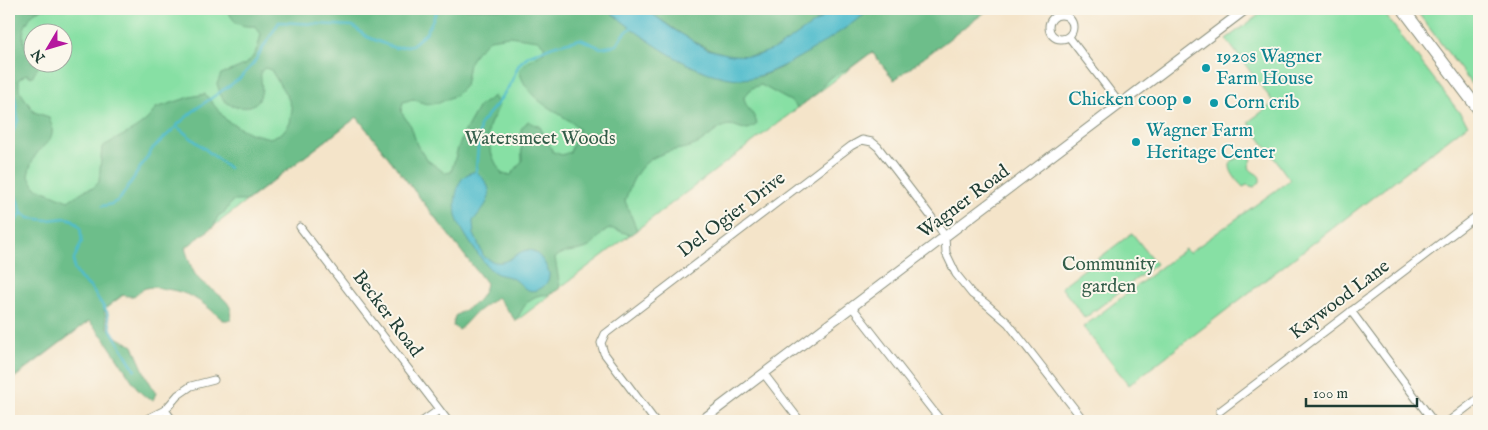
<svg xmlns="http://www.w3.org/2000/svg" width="1488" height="430" font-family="'IM FELL English',serif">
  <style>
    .green { fill: #87e0a4; stroke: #538e6c; fill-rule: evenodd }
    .forest { fill: #6dbe8a; stroke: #467e5f; fill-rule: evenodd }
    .water { fill: #50bccc; stroke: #387c80 }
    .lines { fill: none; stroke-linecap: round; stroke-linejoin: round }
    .stream { stroke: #50bccc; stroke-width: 2.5 }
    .minor-casing { stroke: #8a907e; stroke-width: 9 }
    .tertiary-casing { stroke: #8a907e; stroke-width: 11 }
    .primary-casing { stroke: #8a907e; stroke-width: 13 }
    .minor { stroke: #fff; stroke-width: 7 }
    .tertiary { stroke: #fff; stroke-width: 9 }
    .primary { stroke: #fff; stroke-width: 11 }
    .culture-dot { fill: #0f9aa8; stroke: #fbf7ec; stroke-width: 2 }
    .labels { text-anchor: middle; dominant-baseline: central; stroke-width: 4; stroke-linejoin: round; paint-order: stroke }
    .culture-label { font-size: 19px; fill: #0d838f; stroke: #fbf7ec; text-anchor: start }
    .park-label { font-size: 19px; fill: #345e4a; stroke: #fbf7ec }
    .street-label { font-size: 19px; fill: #1f3d34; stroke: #fbf7ec }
  </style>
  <rect width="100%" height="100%" fill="#fbf7ec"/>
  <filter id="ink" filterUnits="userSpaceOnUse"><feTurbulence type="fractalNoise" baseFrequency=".02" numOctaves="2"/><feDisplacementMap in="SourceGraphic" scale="10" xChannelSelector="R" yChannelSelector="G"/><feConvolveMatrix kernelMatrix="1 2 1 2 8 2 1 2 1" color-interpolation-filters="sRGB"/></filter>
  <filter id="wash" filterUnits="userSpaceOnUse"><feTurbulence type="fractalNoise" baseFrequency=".0096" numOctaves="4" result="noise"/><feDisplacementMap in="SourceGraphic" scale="20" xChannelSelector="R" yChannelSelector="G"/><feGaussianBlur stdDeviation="1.12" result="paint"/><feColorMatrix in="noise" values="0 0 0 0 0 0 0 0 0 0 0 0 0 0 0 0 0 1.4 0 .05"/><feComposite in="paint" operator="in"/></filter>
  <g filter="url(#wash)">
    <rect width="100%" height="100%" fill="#f4e4c9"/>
    <!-- green -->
    <g class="green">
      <path d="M9,9h980l-95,71 -22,-28 -356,269 -159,-204 -348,265zM32,32h30v30h-30z"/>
      <path d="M1267,9h114l87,115 -339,261 -46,-58 102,-78 4,4 101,-73 -42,-58 26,-19 -48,-64z"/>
      <path d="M1415,9h64v85z"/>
      <path d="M1245,155h3l4,4 -3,7 1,3c5,6 11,4 10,13l-6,5 -7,-2 -4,2c-5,-5 -19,-20 -10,-27 4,-2 8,-3 12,-5z"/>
      <path d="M1132,233l24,31 -71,54 -24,-31z"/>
    </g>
    <!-- forest -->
    <g class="forest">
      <path d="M9,9h33c-8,3 -10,5 -14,12 -7,10 -6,21 0,31 3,4 4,5 4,10l4,1 3,3 -7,11 -6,-3 -7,5v11l15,22 15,5c9,24 -2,22 -14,39 -4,6 -5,12 -7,19l7,12 33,14 17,-11 8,-2 6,-6 3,-35c21,-13 41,-18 54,-39l34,-11 15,-3 22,27 23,12 20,5 12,-5 8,-10 2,-14 -4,-11 -17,-28 -6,-2 -4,3c-1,7 2,17 0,23 -4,17 -29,17 -38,5 -3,-4 -4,-10 -6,-15l4,-10c26,-9 34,-11 40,-40l-6,-8c-17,1 -21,-3 -28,-17h379l27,20 39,26 27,14 21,7h41l19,-8 27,-16 65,-43h117l-95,71 -22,-28 -22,16 -19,9 -7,6 -4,8 -22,17 -6,-6 -31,-17 -9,3 -8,9c1,12 10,14 13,27 -14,12 -19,-2 -32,2 -11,4 -19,15 -30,19 -11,5 -23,4 -33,9 -23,8 -30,26 -37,47l12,29 -7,5c-5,-2 -14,-6 -19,-6 -9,1 -15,13 -22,18 -11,6 -25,2 -34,11l5,30c-10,7 -8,6 -19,7 -14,2 -19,15 -25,26l-19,-24 -23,17 -15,16 -6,-4 2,-10c15,-10 28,-14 31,-33l-129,-166 -111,84h-14l-7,11 -7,4 -4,10 -29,22c3,9 6,21 12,29 12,15 39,21 34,43h-8c-20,-17 -30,-27 -57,-31 -6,-1 -14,-3 -20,-1 -11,4 -7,11 -24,7l-18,14 4,19 9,9 16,9 13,30 10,17 -3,7 -6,-2 -8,-7 -35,-53 -15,-17 -80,60zM509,36l29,4 6,5v7c-9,5 -21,10 -25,19 2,5 4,11 7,15 11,20 38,27 53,43l-9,23 -8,3 -9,-3 -13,-25 -12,-6 -7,8 1,32 -11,14 -9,-1c-9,-14 -18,-34 -12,-50 3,-7 7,-12 9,-19l-5,-9 -15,10 -13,23 -8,19 -7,24 -6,1 -19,-14 -9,-14 -6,-19 -10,-14 2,-10 10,-3 13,5 13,-1 17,-8 9,-9 4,-22 7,-12 14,-13z"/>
      <path d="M646,9h189c-17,12 -39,30 -57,39 -51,24 -93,-11 -132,-39z"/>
    </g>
    <!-- water -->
    <g class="water">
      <path d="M606,9h40l27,20 34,20 24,6 25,1 23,-9 56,-38h37c-27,20 -96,69 -129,70 -49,0 -100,-42 -137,-70z"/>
      <path d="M476,171c22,21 14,29 -3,50l1,13 10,23c3,1 7,4 11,5 21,4 29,-29 49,0 2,4 6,10 5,14 -1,11 -14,18 -23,13 -4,-2 -7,-7 -12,-10 -8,-5 -14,-1 -24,-10 -8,-7 -33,-44 -34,-54 -1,-6 -1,-14 0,-20 3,-13 5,-20 20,-24z"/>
    </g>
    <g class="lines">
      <!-- stream -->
      <g class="stream">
        <path d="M9,56l9,64 -9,21"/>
        <path d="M229,168l-53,-42 21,-18 42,-29 14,-15 26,-42 74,4 14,11 28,11 17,-3 14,-12 12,-24"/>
        <path d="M476,171l4,-47 17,-20 14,-21 8,-19 9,-8 25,-10 27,-7 21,9 16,-3 5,-9 10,-9"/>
        <path d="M9,178l13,35 7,5 18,2 20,-2 6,2 7,7 2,14 -8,18v10l6,9 11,10 16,24 4,18 24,40"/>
        <path d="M102,206l10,-2 8,-5 33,-51 23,-21"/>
        <path d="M9,229l13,-16"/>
      </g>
    </g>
  </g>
  <g filter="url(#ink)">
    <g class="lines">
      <defs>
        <g id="minor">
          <circle cx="1061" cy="27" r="12"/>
          <path d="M1069,37l51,67"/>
          <path d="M300,227l148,194"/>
          <path d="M852,307l89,114"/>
          <path d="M1351,311l82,110"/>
          <path d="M764,374l36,47"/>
          <path d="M165,410l8,11"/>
          <path d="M1220,411l259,-197"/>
          <path d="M143,421l22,-11 13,-15 13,-9 23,-6"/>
          <path d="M423,421l16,-11"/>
          <path d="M655,421l-51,-68 -3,-10 4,-9 246,-188 11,-6 10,2 6,5 61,80 6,10 1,16 10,21 16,20 13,9 23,20 76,98"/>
          <path d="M1449,421l30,-23"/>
        </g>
        <path id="tertiary" d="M701,421l545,-412"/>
        <path id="primary" d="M1403,9l76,101"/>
      </defs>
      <!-- minor casing -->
      <use href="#minor" class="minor-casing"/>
      <!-- tertiary casing -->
      <use href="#tertiary" class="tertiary-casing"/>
      <!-- primary casing -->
      <use href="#primary" class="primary-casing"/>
      <!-- minor -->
      <use href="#minor" class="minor"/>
      <!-- tertiary -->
      <use href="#tertiary" class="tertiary"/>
      <!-- primary -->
      <use href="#primary" class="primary"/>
    </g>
  </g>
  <!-- markers -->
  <g class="culture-dot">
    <circle cx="1206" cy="68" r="5"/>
    <circle cx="1187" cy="100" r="5"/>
    <circle cx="1214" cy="103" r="5"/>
    <circle cx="1136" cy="142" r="5"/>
  </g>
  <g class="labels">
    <!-- culture labels -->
    <g class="culture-label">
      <text x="1216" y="57">1920s Wagner<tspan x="1216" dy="22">Farm House</tspan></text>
      <text x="1177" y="100" text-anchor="end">Chicken coop</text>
      <text x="1224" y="103">Corn crib</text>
      <text x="1146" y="131">Wagner Farm<tspan x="1146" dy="22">Heritage Center</tspan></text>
    </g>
    <!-- park labels -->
    <g class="park-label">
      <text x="540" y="139">Watersmeet Woods</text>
      <text x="1109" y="265">Community<tspan x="1109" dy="22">garden</tspan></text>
    </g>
    <!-- street labels -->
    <g class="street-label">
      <text transform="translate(964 202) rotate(-37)">Wagner Road</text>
      <text transform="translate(732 215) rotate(-37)">Del Ogier Drive</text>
      <text transform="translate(1340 300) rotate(-37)">Kaywood Lane</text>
      <text transform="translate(387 314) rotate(53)">Becker Road</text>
    </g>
  </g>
  <!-- margin -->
  <rect width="1488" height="430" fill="none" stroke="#fbf7ec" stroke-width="30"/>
  <!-- north arrow -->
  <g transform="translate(48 48) rotate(232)"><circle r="24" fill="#fbf7ec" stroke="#a3ada2"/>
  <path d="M0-4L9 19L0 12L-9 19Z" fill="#b5179e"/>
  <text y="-8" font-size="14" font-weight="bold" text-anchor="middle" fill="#1f3d34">N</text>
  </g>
  <!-- scale -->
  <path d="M1306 398v8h111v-8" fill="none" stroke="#1f3d34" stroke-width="2.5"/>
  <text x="1313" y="398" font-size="15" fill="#1f3d34" stroke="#fbf7ec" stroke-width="4" paint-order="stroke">100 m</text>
</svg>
